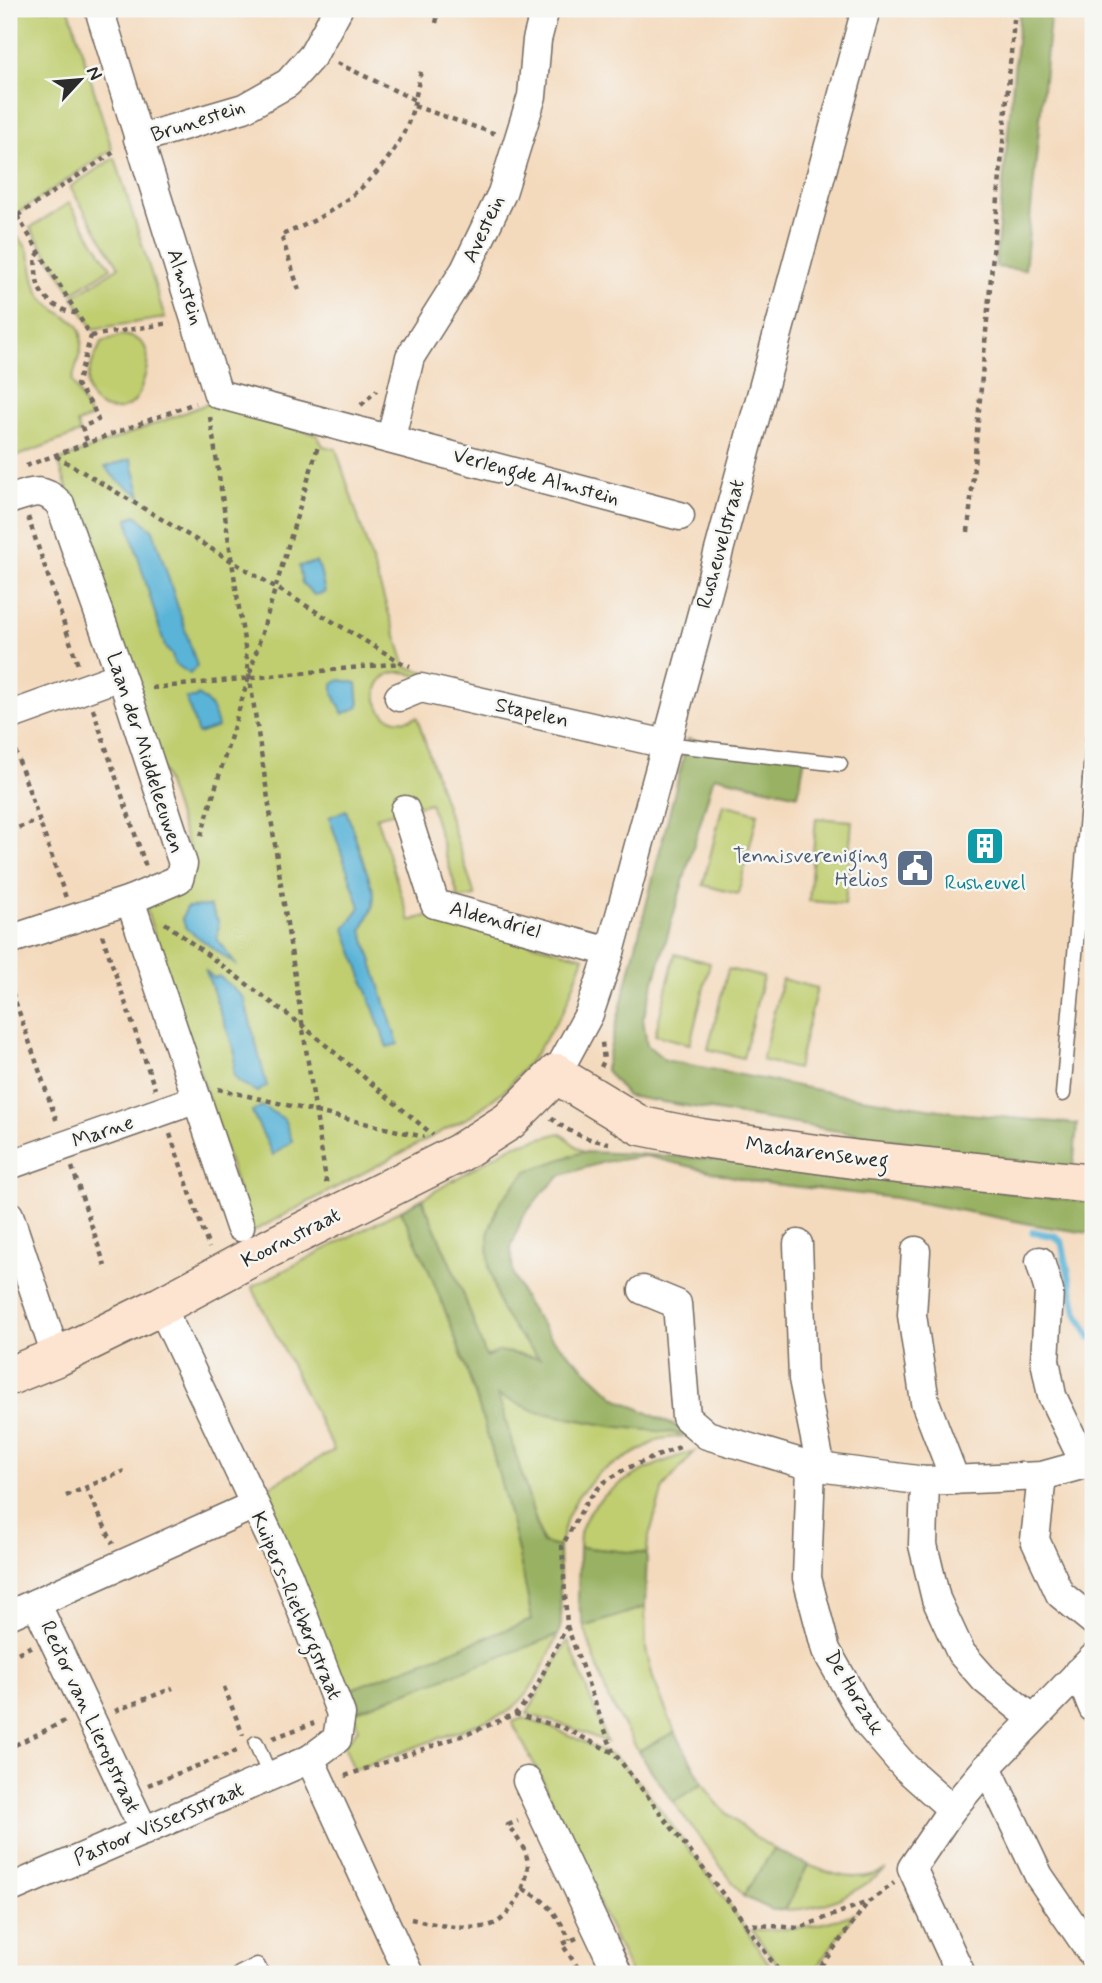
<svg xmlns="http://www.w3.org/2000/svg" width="1102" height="1983" font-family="Mynerve,sans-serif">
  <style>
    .green { fill: #c0ce70; stroke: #767c4e; stroke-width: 2 }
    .forest { fill: #98b162; stroke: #626e46; stroke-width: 2 }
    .water { fill: #5ab4d8; stroke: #427082; stroke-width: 2 }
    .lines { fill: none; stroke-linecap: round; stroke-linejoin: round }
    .stream { stroke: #5ab4d8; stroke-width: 7 }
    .lane-casing { stroke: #71685e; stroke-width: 17 }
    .street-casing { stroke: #71685e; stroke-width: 31 }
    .secondary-casing { stroke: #71685e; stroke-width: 41 }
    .path { stroke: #71685e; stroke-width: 4.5; stroke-dasharray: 5 5; stroke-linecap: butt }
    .lane { stroke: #fff; stroke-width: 14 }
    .street { stroke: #fff; stroke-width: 28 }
    .secondary { stroke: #fde4d1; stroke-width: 38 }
    .labels { text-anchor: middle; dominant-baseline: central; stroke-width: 5; stroke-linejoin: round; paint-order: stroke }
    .street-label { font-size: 21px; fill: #2b2b2b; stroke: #f6f6f2 }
    .service-label { font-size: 21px; fill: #4e5e75; stroke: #f6f6f2; text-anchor: end }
    .culture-label { font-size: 21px; fill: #0d838f; stroke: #f6f6f2 }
  </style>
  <rect width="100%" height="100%" fill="#f6f6f2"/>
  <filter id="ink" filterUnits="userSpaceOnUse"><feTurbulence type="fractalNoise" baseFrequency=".0143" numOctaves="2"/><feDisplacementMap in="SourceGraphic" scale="14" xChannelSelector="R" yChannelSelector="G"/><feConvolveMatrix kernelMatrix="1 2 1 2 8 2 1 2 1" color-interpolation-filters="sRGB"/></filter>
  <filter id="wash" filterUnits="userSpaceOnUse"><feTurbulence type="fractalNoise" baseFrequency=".00686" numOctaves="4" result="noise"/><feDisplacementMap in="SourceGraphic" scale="28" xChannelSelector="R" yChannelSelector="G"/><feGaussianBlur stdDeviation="1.57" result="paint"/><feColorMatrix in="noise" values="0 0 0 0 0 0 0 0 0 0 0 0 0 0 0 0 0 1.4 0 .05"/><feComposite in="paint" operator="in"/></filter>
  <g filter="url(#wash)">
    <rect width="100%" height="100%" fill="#f4dabd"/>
    <!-- green -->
    <g class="green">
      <path d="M9,9h60l43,140 -103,70z"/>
      <path d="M114,158l2,3 49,157 -72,11 -20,-32 46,-30 -49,-80z"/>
      <path d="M69,203l42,65 -39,25 -42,-65z"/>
      <path d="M9,234c29,8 18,42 32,62 8,12 25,20 36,28 11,15 -1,40 -5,57l19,37 -14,5 3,10 -71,26z"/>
      <path d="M121,335c31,3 30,24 22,47 -2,8 -6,19 -13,23 -8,5 -18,6 -26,3 -29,-12 -13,-46 -2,-66z"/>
      <path d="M212,402l1,2 104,31 6,11 13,3 70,218 19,5 -2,6c-7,-2 -14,-6 -21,-6 -40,-2 -31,64 15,45l58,179 -16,3 -29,-96 -54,14 34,104 16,-5 158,41 -20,53 -29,45 -28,33 -36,28 -219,116 -106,-323 47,-48 -135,-400z"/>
      <path d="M723,804l35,9 -20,81 -35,-9z"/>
      <path d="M816,818l36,3 -7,83 -36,-3z"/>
      <path d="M675,954l35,9 -20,81 -35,-9z"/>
      <path d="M728,969l35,8 -20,81 -35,-9z"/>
      <path d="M782,979l35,9 -20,81 -35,-9z"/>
      <path d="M560,1133l23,19 -56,19 -27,31 20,135 21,21 -42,-7 -13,6 -23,-64 -41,-94 90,-53z"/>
      <path d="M401,1210c11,24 23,48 34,73 42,104 77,226 97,337l-186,71 -87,-199 75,-42 -82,-163z"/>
      <path d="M497,1395l41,17 73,14 83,9 -34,4 -60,33 -22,24 -11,22 -8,29 -16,-4z"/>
      <path d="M695,1451l-32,37 -15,52 -1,14 -68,-7c1,-5 0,-12 2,-17 12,-42 76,-68 114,-79z"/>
      <path d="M645,1607l1,42 7,29 22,54 -37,19 -30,-53 -24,-71z"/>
      <path d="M558,1635c-13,28 -26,61 -52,78l-152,57 -10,-25 14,-16 -4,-17z"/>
      <path d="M568,1640l39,102 -40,-16 -40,-12z"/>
      <path d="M523,1718l33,11 59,28 32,34 78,108 51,75h-145l-89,-195 -30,-57z"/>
      <path d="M703,1783c16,29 44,49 71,66l-31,47 -70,-94z"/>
      <path d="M808,1865c28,11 49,18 78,5 -31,23 -61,40 -101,40z"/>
      <path d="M854,1914l-42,60h-27l-33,-44c40,0 64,-3 102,-16z"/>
    </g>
    <!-- forest -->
    <g class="forest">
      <path d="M1020,9h31l-26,261 -30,-3z"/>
      <path d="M688,739l117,18 -7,38 -84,-19 -71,243 4,26 18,15 183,36 119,18 110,10 -4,46 -446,-74 -22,-27z"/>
      <path d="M583,1152c170,5 338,29 506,50v31l-48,-7 -146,-28 -140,-16 -109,-26 -42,6 -42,13 -21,19 -19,24 -11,30 2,26 12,27 26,36 65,61 78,37 -83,-9 -74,-14 -39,-17 44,148 17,4 2,77 -3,11 -204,77 -8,-21 186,-71c-20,-111 -55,-233 -98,-337 -10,-25 -22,-49 -33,-73l21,-11 41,94 23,64 13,-6 41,7 -20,-21 -19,-27 -12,-43 -1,-33 12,-32 27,-31z"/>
      <path d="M579,1547l68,7 -2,53 -61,20 -6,-25z"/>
      <path d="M675,1732l28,51 -30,19 -35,-51z"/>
      <path d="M774,1849l34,16 -23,45h-13l-29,-14z"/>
    </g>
    <!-- water -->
    <g class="water">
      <path d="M131,459l10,37 -25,-17 -11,-12z"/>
      <path d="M136,515l17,15 44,136 -7,8 -16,-11 -2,-8 -7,-8 -35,-117 -2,-12z"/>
      <path d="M316,562l4,7 5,24 -11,2 -12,-12 -3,-17z"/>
      <path d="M340,680l17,3 2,24 -16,7 -10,-21v-9z"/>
      <path d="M198,695c13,9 17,17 20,32l-20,7 -12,-36h9z"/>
      <path d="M346,810l28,83 -1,14 -11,23 36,114 -11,3 -42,-118 15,-22 -31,-90z"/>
      <path d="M210,906l9,17 -2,16 20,27 -51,-38 -4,-10 5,-11z"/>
      <path d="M206,971l8,7 5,-2 25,22 23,88 -10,6 -19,-11 -5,-7 2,-21z"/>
      <path d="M262,1106l22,13 8,22 -19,14 -21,-43z"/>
    </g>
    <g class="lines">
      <!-- stream -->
      <path class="stream" d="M1033,1232l22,4 7,7 14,67 14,27"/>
    </g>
  </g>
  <g filter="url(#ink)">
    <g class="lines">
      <defs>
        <g id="lane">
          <path d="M1093,737l-3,43 3,1"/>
          <path d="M666,744l174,20"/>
          <path d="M1063,1094l27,-314"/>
          <path d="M256,1743l14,33"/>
          <path d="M239,1974l18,-9 5,9"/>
        </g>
        <g id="street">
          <path d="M99,9l119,385 462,122"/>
          <path d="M138,139l106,-31 44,-25 25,-28 25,-46"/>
          <path d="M391,438l19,-81 55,-87 37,-77 30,-97 5,-56 8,-31"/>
          <path d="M9,500c22,-7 32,-15 51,4l67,189 56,171 -4,15 -49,21 110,327"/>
          <path d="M399,697l22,-9 245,56"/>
          <path d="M9,716l111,-40"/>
          <path d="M405,810l30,94 175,48"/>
          <path d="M9,940l121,-40"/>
          <path d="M557,1073l32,-59 21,-62 256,-943"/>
          <path d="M9,1165l188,-66"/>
          <path d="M9,1215l42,126 8,15"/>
          <path d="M798,1244l5,135 18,89"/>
          <path d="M916,1251l-4,64 13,87 30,78"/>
          <path d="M1040,1261l9,30 -4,69 7,36 33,68"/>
          <path d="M643,1290l34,14 9,113 21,18 104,31 114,15 117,-5 43,-12 8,-6"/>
          <path d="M161,1306l127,269 53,139 -4,25 -27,20 99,215"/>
          <path d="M811,1466l-4,112 19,72 42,74 37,43 47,42"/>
          <path d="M1042,1476l-7,64 25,54 33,27"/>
          <path d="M925,1481l-2,64 13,54 25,54 24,27 48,39"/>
          <path d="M36,1603l108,228"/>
          <path d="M9,1615l245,-110"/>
          <path d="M1078,1672l15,36"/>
          <path d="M987,1767l52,109 54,79"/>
          <path d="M527,1781l91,193"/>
          <path d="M9,1889l301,-130"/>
          <path d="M961,1974l-49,-106 40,-59 35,-42 106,-109"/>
        </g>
        <path id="secondary" d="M9,1376l50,-20 102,-50 89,-48 209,-105 50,-32 48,-48 10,8 74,45 60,12 159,22 233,24"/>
      </defs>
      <!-- lane casing -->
      <use href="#lane" class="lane-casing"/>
      <!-- street casing -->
      <use href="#street" class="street-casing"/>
      <!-- secondary casing -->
      <use href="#secondary" class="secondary-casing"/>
      <!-- path -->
      <g class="path">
        <path d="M436,23l3,-14"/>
        <path d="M337,63l78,37"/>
        <path d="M414,106l82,28"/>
        <path d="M17,216l74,120 -14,49 16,22 5,13 -16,7 6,17"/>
        <path d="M9,221l108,-71"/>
        <path d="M40,252l-5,6c1,10 1,21 4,30 5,12 25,25 37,25"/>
        <path d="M299,290l-18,-55c53,-19 105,-58 127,-112 7,-17 9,-35 13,-52"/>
        <path d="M91,336l79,-13"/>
        <path d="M361,405l16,-15"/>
        <path d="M210,417l117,770"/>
        <path d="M56,456l346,207 8,3"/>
        <path d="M26,466l169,-63"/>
        <path d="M28,517l50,148"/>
        <path d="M968,532l47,-523"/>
        <path d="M152,688l249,-25"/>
        <path d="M93,709l53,158"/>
        <path d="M12,741l54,157"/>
        <path d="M9,831l31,-11"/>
        <path d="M201,836l117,-390"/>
        <path d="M165,923l138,103 130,109"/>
        <path d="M102,935l53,154"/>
        <path d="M9,983l48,139"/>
        <path d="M601,1067l3,-6 -2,-19"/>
        <path d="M218,1089l206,48"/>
        <path d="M551,1118c17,14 36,22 58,25"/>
        <path d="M170,1134l39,114"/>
        <path d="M72,1167l33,99"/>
        <path d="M86,1487l27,57"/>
        <path d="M66,1496l58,-25"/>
        <path d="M567,1626l46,126"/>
        <path d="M9,1657l23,-11"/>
        <path d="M224,1687l19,48"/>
        <path d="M115,1711l58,-23"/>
        <path d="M515,1714l49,14 50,25 132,171 53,4 71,-27 24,-18"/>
        <path d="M273,1738l41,-15"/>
        <path d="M15,1745l52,-25"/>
        <path d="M345,1776l125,-43 45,-19 16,-17 36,-71 -5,-80 25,-45 16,-18 22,-14 57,-23"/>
        <path d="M148,1785l93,-36"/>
        <path d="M523,1889c26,12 34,26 47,51"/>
        <path d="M411,1919c22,5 58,13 80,6 21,-6 41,-47 36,-67 -3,-12 -12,-23 -19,-33l10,-4"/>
        <path d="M746,1925l35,49"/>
        <path d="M577,1938l-15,6 20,30"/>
        <path d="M815,1974l54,-73"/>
      </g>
      <!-- lane -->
      <use href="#lane" class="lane"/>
      <!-- street -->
      <use href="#street" class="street"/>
      <!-- secondary -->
      <use href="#secondary" class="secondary"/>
    </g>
  </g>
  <!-- icons -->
  <defs>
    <symbol id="building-square" viewBox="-11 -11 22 22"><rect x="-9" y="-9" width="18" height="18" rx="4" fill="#0f9aa8" stroke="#f6f6f2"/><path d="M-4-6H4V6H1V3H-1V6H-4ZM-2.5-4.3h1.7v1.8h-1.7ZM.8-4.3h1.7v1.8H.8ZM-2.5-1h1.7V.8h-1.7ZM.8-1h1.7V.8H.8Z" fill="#fff"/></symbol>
    <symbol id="civic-square" viewBox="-11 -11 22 22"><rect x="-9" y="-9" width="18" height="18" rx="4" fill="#5c6f8a" stroke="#f6f6f2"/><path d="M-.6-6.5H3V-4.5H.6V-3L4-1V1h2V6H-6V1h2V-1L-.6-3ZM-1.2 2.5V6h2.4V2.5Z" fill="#fff"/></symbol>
  </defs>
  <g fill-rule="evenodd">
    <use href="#building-square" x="963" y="824" width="44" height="44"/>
    <use href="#civic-square" x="893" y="846" width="44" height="44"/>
  </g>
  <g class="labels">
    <!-- street labels -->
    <g class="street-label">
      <text transform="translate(198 121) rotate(-18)">Brunestein</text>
      <text transform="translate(484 229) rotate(-65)">Avestein</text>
      <text transform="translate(185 287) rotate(72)">Almstein</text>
      <text transform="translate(536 477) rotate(15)">Verlengde Almstein</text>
      <text transform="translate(721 544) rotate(-75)">Rusheuvelstraat</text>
      <text transform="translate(532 713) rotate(13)">Stapelen</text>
      <text transform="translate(145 753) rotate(72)">Laan der Middeleeuwen</text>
      <text transform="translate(495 920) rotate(15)">Aldendriel</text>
      <text transform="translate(103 1132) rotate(-19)">Marne</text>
      <text transform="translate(817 1153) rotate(7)">Macharenseweg</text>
      <text transform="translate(291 1238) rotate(-27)">Koornstraat</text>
      <text transform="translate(296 1606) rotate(67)">Kuipers-Rietbergstraat</text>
      <text transform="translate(854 1693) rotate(59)">De Horzak</text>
      <text transform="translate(90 1717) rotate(65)">Rector van Lieropstraat</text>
      <text transform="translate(159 1824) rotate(-23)">Pastoor Vissersstraat</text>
    </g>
    <!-- service labels -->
    <g class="service-label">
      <text x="888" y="856">Tennisvereniging<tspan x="888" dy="24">Helios</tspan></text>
    </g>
    <!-- culture labels -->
    <g class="culture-label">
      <text x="985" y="883">Rusheuvel</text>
    </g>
  </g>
  <!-- margin -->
  <rect width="1102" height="1983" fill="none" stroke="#f6f6f2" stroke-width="35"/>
  <!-- north arrow -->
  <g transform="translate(80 80) rotate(64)" stroke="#f6f6f2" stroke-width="5" paint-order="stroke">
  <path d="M0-5L12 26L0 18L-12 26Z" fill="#2b2b2b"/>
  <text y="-10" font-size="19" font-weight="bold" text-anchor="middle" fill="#2b2b2b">N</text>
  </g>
</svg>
